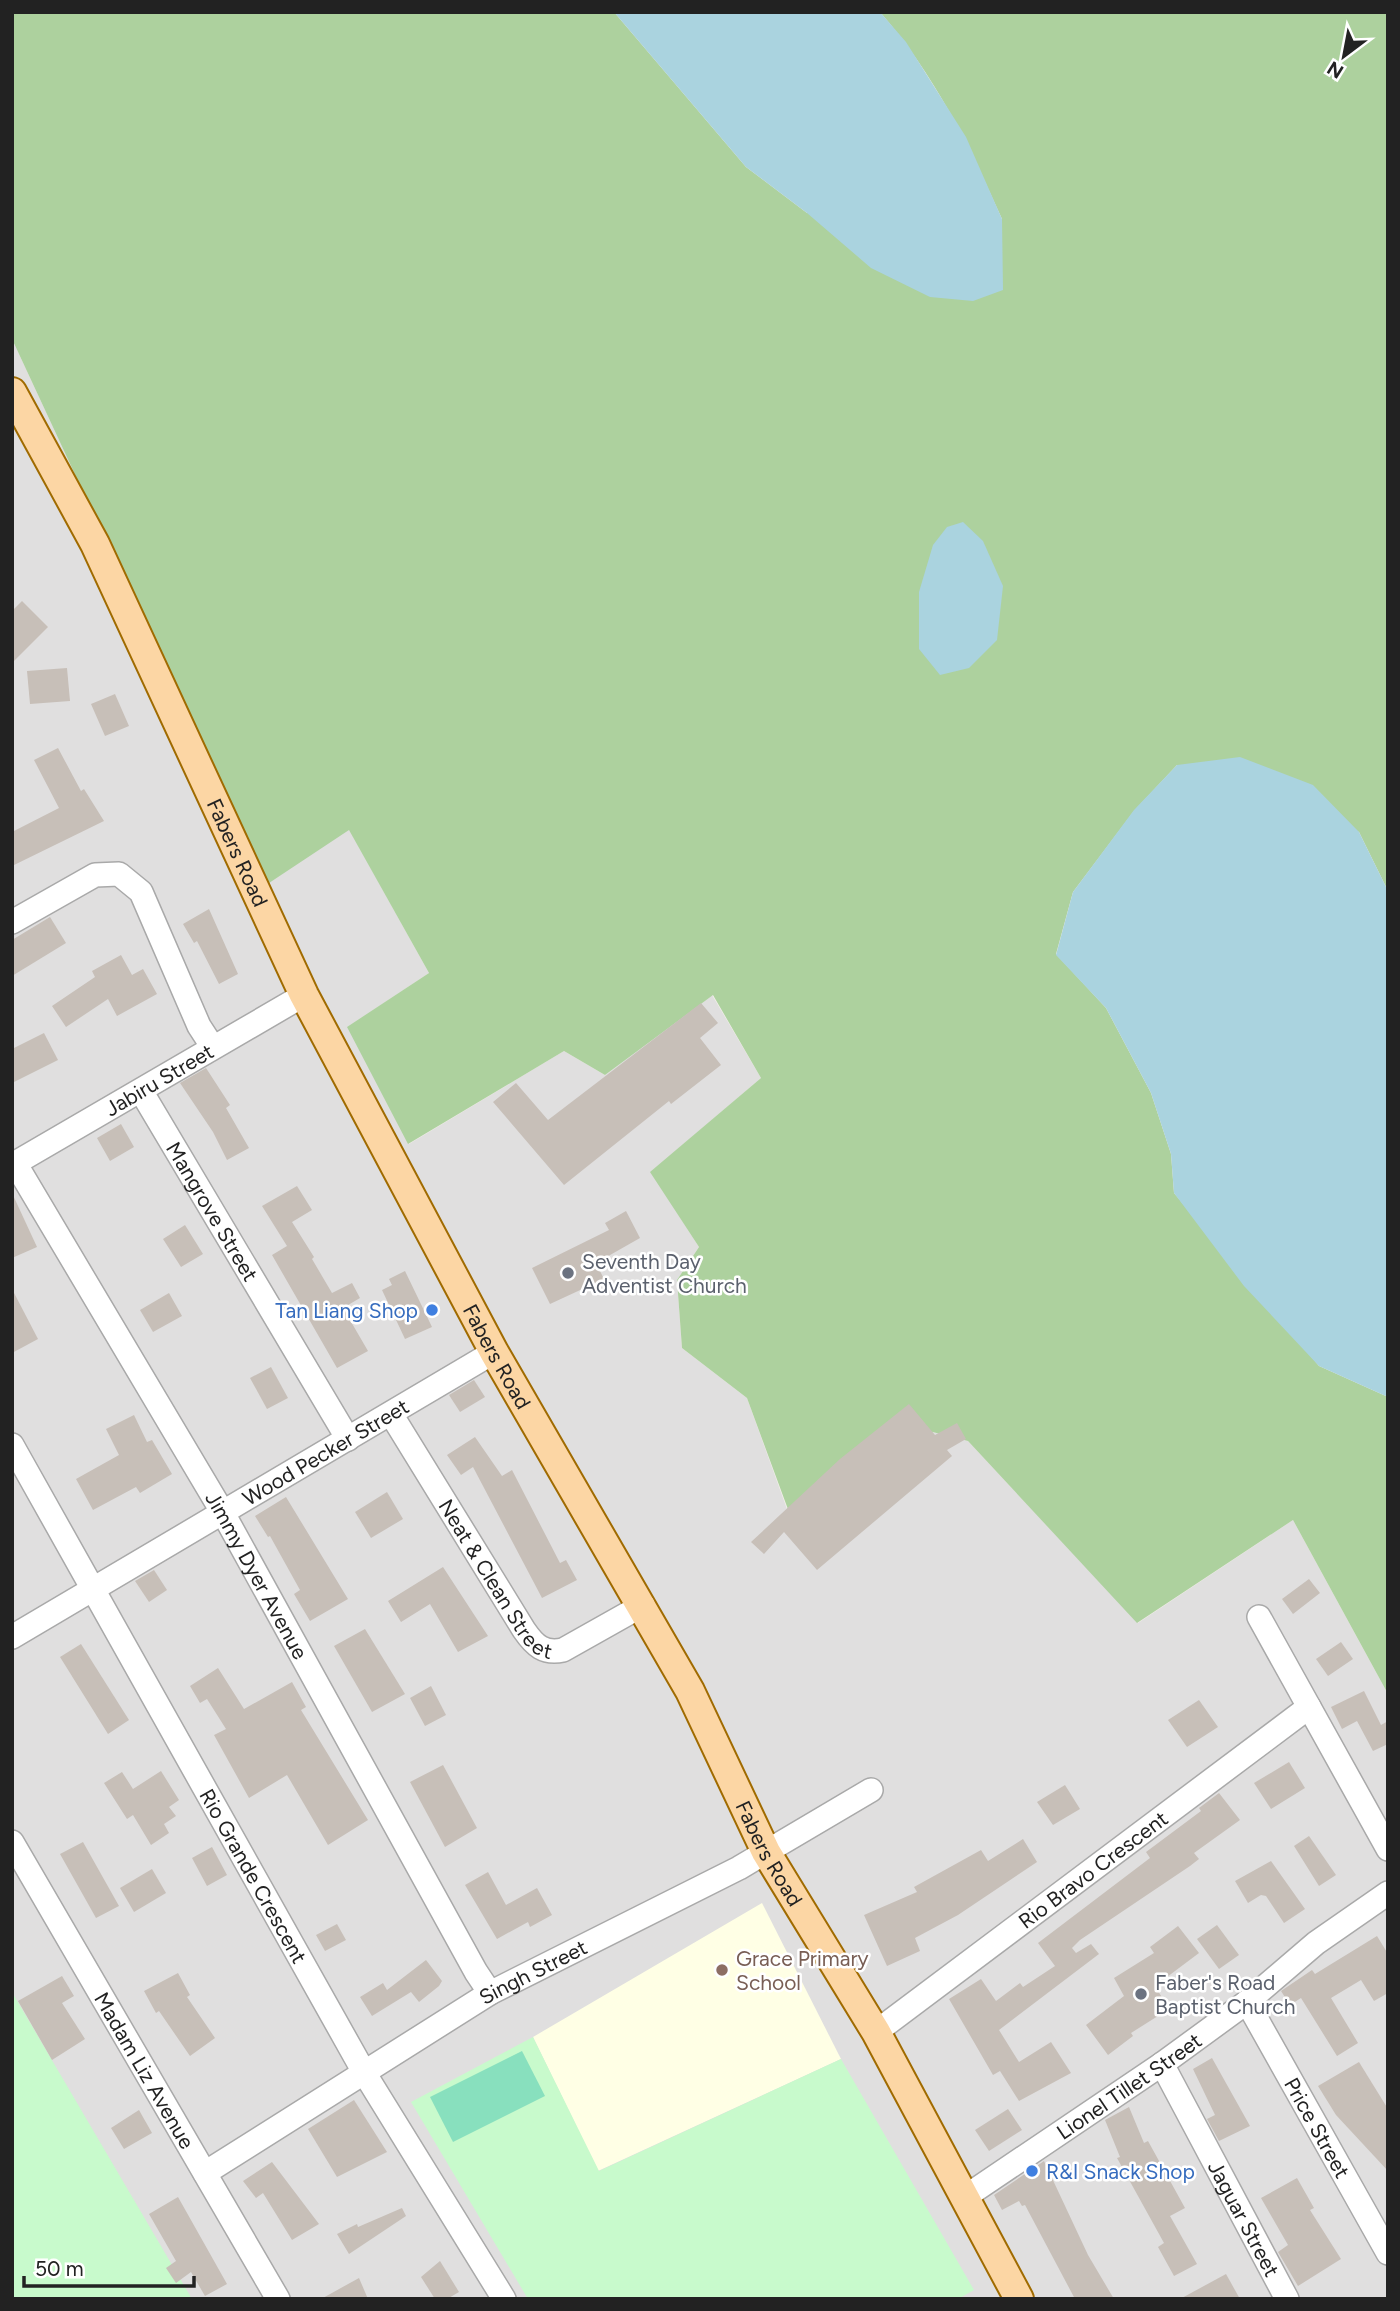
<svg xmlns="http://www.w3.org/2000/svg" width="1400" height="2311" font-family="Figtree,sans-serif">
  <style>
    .residential { fill: #e0dfdf }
    .education { fill: #ffffe5 }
    .forest { fill: #add19e }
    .park { fill: #c8facc }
    .pitch { fill: #88e0be }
    .water { fill: #aad3df }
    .building { fill: #c7bfb8 }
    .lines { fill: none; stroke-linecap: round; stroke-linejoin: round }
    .minor-casing { stroke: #a9a9a9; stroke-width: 26 }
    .major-casing { stroke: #a06b00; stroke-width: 32 }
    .minor { stroke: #fff; stroke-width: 23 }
    .major { stroke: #fcd6a4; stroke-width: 28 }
    .worship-dot { fill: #6b7280; stroke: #fff; stroke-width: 2.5 }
    .shop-dot { fill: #3f7fe0; stroke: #fff; stroke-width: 2.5 }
    .education-dot { fill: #8d6e63; stroke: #fff; stroke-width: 2.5 }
    .labels { text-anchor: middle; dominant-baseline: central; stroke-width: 5; stroke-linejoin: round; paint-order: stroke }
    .street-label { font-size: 21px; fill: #222; stroke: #fff }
    .worship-label { font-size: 21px; fill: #5b616d; stroke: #fff; text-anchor: start }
    .shop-label { font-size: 21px; fill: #366cbe; stroke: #fff; text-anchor: end }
    .education-label { font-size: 21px; fill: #785e54; stroke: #fff; text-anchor: start }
  </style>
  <rect width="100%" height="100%" fill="#f2efe9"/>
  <!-- residential -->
  <path class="residential" d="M12,339l254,545 83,-55 80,144 -81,54 61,117 155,-93 41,24 107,-80 49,83 -110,94 48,75 -22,33 5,68 65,50 41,114 121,-86 59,15 170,182 155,-103 95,174v605h-1235l-141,-249z"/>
  <!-- education -->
  <path class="education" d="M762,1903l79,156 -243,112 -65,-134z"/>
  <!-- forest -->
  <path class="forest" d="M12,12h602l132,155 61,46 195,6c-33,-74 -68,-145 -122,-207h508v879l-29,-59 -182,-67 -43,46 -61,81 -17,62 50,54 45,85 20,61 3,39 145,173 69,31v297l-95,-174 -156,103 -169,-182 -59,-15 -120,86 -42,-114 -65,-50 -5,-68 22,-33 -49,-75 111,-94 -48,-83 -108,80 -41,-24 -156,93 -61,-117 82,-54 -80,-143 -83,55 -254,-546z"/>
  <!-- park -->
  <g class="park">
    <path d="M12,1992l180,307h-180z"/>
    <path d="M533,2037l66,134 242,-112 133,231 -16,9h-430l-117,-197z"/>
  </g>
  <!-- pitch -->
  <path class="pitch" d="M522,2051l23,45 -92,46 -23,-45z"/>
  <!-- water -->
  <g class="water">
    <path d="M614,12h266l26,30 60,95 36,82 1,71 -30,11 -43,-4 -59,-29 -64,-55 -61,-46z"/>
    <path d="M963,522l20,19 20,45 -6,54 -28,28 -29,7 -21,-26v-57l14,-47 14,-18z"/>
    <path d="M1240,757l73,28 46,47 29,59v506l-69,-31 -75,-80 -70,-93 -3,-39 -20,-61 -45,-85 -50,-53 17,-63 61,-82 43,-45z"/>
  </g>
  <!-- building -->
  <g class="building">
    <path d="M22,601l26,26 -36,36v-52z"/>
    <path d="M67,668l3,33 -40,3 -3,-33z"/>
    <path d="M115,694l14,32 -24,10 -14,-32z"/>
    <path d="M58,748l23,43 3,-2 20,32 -92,45v-34l47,-24 -25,-48z"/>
    <path d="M209,909l29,65 -19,10 -22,-43 -3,2 -11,-19z"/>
    <path d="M50,917l16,26 -54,33v-36z"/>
    <path d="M121,955l11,20 11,-6 14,25 -40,22 -9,-17 -42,28 -14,-21 43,-29 -3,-6z"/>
    <path d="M701,1003l17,20 -18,15 21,27 -50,39 -2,-3 -105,84 -71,-83 23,-19 32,37z"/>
    <path d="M44,1033l14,27 -46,23v-34z"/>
    <path d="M206,1068l24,37 -4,3 23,40 -22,12 -14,-28 -33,-49z"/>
    <path d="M121,1124l13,23 -24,14 -13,-23z"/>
    <path d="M297,1186l15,24 -20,12 22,35 -2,2 20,34 20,-10 8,15 -17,10 25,43 -31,17 -65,-113 15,-9 -25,-40z"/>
    <path d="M12,1193l25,54 -25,11z"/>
    <path d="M626,1211l14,27 -44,25 8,16 -54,25 -18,-36 77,-38 -4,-7z"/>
    <path d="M185,1225l18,29 -22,13 -18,-28z"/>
    <path d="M405,1271l27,56 -27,12 -23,-49 10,-5 -3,-6z"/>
    <path d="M12,1289l26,50 -26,14z"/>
    <path d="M169,1293l13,23 -29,16 -13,-22z"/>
    <path d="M271,1367l17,31 -21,11 -17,-31z"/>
    <path d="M474,1380l11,17 -25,15 -11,-17z"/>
    <path d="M909,1404l26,31 22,-12 9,16 -19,11 5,6 -135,114 -33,-38 -20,22 -13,-12 89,-83z"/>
    <path d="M134,1415l13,27 5,-2 20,34 -32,19 -4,-6 -43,23 -17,-31 43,-24 -13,-26z"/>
    <path d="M475,1437l27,39 10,-6 48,93 6,-3 11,20 -35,18 -69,-131 -12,8 -14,-20z"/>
    <path d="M387,1492l16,27 -32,19 -16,-26z"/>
    <path d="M286,1497l62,102 -38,22 -16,-27 6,-4 -30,-54 -2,1 -13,-21z"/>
    <path d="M443,1567l45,69 -30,16 -28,-48 -29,18 -13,-21z"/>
    <path d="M154,1570l13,20 -18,12 -14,-21z"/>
    <path d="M1309,1579l11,14 -27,21 -11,-15z"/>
    <path d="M365,1629l40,65 -33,18 -38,-66z"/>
    <path d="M1341,1642l12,17 -25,17 -12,-17z"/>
    <path d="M81,1644l48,76 -21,14 -48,-77z"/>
    <path d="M218,1668l26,41 48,-27 14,25 -5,3 67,110 -40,25 -41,-70 -38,23 -35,-63 12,-6 -19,-30 -7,4 -10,-17z"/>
    <path d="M431,1686l15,29 -21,11 -15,-28z"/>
    <path d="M1364,1691l17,34 7,-4v23l-15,7 -16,-30 -15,8 -11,-22z"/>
    <path d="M1199,1700l19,27 -31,20 -19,-27z"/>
    <path d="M1289,1762l16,26 -34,21 -17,-26z"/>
    <path d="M443,1765l34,63 -32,19 -35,-65z"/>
    <path d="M161,1771l18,29 -10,7 7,9 -12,8 5,9 -18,12 -18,-30 -6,4 -23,-36 18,-11 11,17z"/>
    <path d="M1065,1785l15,24 -27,16 -16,-23z"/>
    <path d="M1219,1793l21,27 -46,33 5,6 -9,7 -110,74 -8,8 4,5 15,-9 8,10 -100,76 20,32 32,-20 20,31 -52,28 -19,-30 -7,4 -44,-76 32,-20 15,22 24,-18 3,4 32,-21 -17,-23 112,-85 -4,-6 55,-41 -2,-3z"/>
    <path d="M1309,1836l27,39 -17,11 -25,-40z"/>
    <path d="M1023,1839l14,23 -79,53 -43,23 5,13 -33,15 -23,-51 53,-23 -3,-5 67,-37 7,11z"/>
    <path d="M83,1842l36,64 -23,12 -36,-64z"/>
    <path d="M212,1847l15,28 -20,11 -15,-28z"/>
    <path d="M1271,1861l34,48 -21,14 -18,-27 -5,-1 -13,8 -13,-22z"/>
    <path d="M152,1869l14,24 -32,19 -14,-24z"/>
    <path d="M488,1872l18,33 31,-17 15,27 -22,12 -2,-5 -31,17 -32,-54z"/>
    <path d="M337,1924l9,16 -21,11 -9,-16z"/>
    <path d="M1217,1925l22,30 -20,14 -22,-30z"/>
    <path d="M1178,1926l21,27 -44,33 14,23 -38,24 2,3 -25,19 -22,-30 38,-29 -10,-18 40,-25 -4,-6z"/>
    <path d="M1377,1936l11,18v39l-14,8 -13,-21 -30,18 27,45 -21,13 -36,-58 -11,7 -9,-14 31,-21 3,4z"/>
    <path d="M426,1960l16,21 -3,5 -20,16 -8,-10 -39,24 -12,-19 23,-14 4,7z"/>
    <path d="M178,1973l12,22 -3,2 28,41 -25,18 -31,-45 -3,2 -12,-22z"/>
    <path d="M62,1976l12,20 -12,7 23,36 -33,21 -34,-59z"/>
    <path d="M1212,2058l38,68 -31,15 -12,-22 8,-4 -22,-46z"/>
    <path d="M1359,2062l29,47v62l-52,-56 -18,-29z"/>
    <path d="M354,2100l33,52 -50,25 -29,-48z"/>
    <path d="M1129,2107l15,36 4,-2 37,67 -15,8 27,48 -23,12 -16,-29 6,-4 -47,-85 3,-1 -15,-37z"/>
    <path d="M1008,2109l14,21 -33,21 -14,-21z"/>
    <path d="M139,2110l13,23 -28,16 -13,-21z"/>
    <path d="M1044,2161l44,94 26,44h-39l-50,-94 -3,1 -3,-5 -17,9 -8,-15z"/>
    <path d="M272,2162l47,62 -27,16 -29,-47 -7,5 -13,-17z"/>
    <path d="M1297,2178l17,30 -4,2 31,49 -43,27 -20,-34 10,-7 -27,-47z"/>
    <path d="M178,2197l49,87 -22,12 -14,-24 -15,11 -10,-15 10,-7 -27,-47z"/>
    <path d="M402,2208l4,8 -57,38 -12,-20 20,-10 1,3z"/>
    <path d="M440,2261l19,31 -12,7h-12l-14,-22z"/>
    <path d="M1226,2274l14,25h-60z"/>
    <path d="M359,2278l9,21h-47z"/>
  </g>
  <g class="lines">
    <defs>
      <g id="minor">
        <path d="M12,922l83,-47 24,-1 22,18 58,134 13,20"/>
        <path id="s1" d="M141,1091l207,348"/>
        <path id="s2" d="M15,1163l208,350 253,459 14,21"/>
        <path id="s3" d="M12,1165l292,-170"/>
        <path id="s4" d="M391,1414l133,216c11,16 20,24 39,20l80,-45"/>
        <path id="s5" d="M12,1445l353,629 139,225"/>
        <path d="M1259,1617l129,232"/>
        <path id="s6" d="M12,1637l482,-285"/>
        <path id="s7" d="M12,1842l266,457"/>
        <path id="s8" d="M1247,2002l141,251"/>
        <path id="s9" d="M876,2032l433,-325"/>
        <path id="s10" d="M1162,2064l125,235"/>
        <path id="s11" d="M205,2173l285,-180 249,-125 132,-78"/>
        <path id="s12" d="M965,2197l197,-133 85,-62 69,-59 72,-50"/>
      </g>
      <g id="major">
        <path id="s13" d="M12,392l83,152 209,451 190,357 196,339 76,161 110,180 143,267"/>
      </g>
    </defs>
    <!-- minor casing -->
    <use href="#minor" class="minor-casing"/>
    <!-- major casing -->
    <use href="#major" class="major-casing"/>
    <!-- minor -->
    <use href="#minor" class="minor"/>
    <!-- major -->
    <use href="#major" class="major"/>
  </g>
  <!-- markers -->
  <g class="worship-dot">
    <circle cx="568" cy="1273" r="7"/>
    <circle cx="1141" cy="1994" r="7"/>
  </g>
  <g class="shop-dot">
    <circle cx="432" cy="1310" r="7"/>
    <circle cx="1032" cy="2171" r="7"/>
  </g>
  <circle class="education-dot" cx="722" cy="1970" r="7"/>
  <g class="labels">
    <!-- street labels -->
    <g class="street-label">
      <text stroke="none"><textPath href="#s13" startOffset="513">Fabers Road</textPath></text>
      <text stroke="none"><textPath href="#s3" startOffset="170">Jabiru Street</textPath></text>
      <text stroke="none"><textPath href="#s1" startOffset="140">Mangrove Street</textPath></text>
      <text stroke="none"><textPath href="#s13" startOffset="1080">Fabers Road</textPath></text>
      <text stroke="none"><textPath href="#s6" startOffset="364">Wood Pecker Street</textPath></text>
      <text stroke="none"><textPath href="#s4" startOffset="196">Neat &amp; Clean Street</textPath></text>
      <text stroke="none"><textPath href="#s2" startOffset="478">Jimmy Dyer Avenue</textPath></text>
      <text stroke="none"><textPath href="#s13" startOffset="1647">Fabers Road</textPath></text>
      <text stroke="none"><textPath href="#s9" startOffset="271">Rio Bravo Crescent</textPath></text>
      <text stroke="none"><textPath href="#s5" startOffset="494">Rio Grande Crescent</textPath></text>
      <text stroke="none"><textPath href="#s11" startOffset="385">Singh Street</textPath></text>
      <text stroke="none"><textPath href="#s7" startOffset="264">Madam Liz Avenue</textPath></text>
      <text stroke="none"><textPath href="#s12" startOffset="198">Lionel Tillet Street</textPath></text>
      <text stroke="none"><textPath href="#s8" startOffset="144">Price Street</textPath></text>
      <text stroke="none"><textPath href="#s10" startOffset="175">Jaguar Street</textPath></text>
    </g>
    <!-- worship labels -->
    <g class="worship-label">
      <text x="582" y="1261">Seventh Day<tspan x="582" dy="24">Adventist Church</tspan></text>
      <text x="1155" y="1982">Faber's Road<tspan x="1155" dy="24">Baptist Church</tspan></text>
    </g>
    <!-- shop labels -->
    <g class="shop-label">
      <text x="418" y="1310">Tan Liang Shop</text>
      <text x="1046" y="2171" text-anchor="start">R&amp;I Snack Shop</text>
    </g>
    <!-- education labels -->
    <g class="education-label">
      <text x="736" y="1958">Grace Primary<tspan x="736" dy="24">School</tspan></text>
    </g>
  </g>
  <!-- border -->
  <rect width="1400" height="2311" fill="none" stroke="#222222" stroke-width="28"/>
  <!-- north arrow -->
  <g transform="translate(1344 56) rotate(212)" stroke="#ffffff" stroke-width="5" paint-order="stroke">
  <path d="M0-5L12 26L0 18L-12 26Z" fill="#222222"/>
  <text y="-10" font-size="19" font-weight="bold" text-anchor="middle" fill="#222222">N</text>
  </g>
  <!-- scale -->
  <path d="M24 2276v10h170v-10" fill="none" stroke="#222222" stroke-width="3.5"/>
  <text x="35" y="2276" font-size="21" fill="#222222" stroke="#ffffff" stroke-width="5" paint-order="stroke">50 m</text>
</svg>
